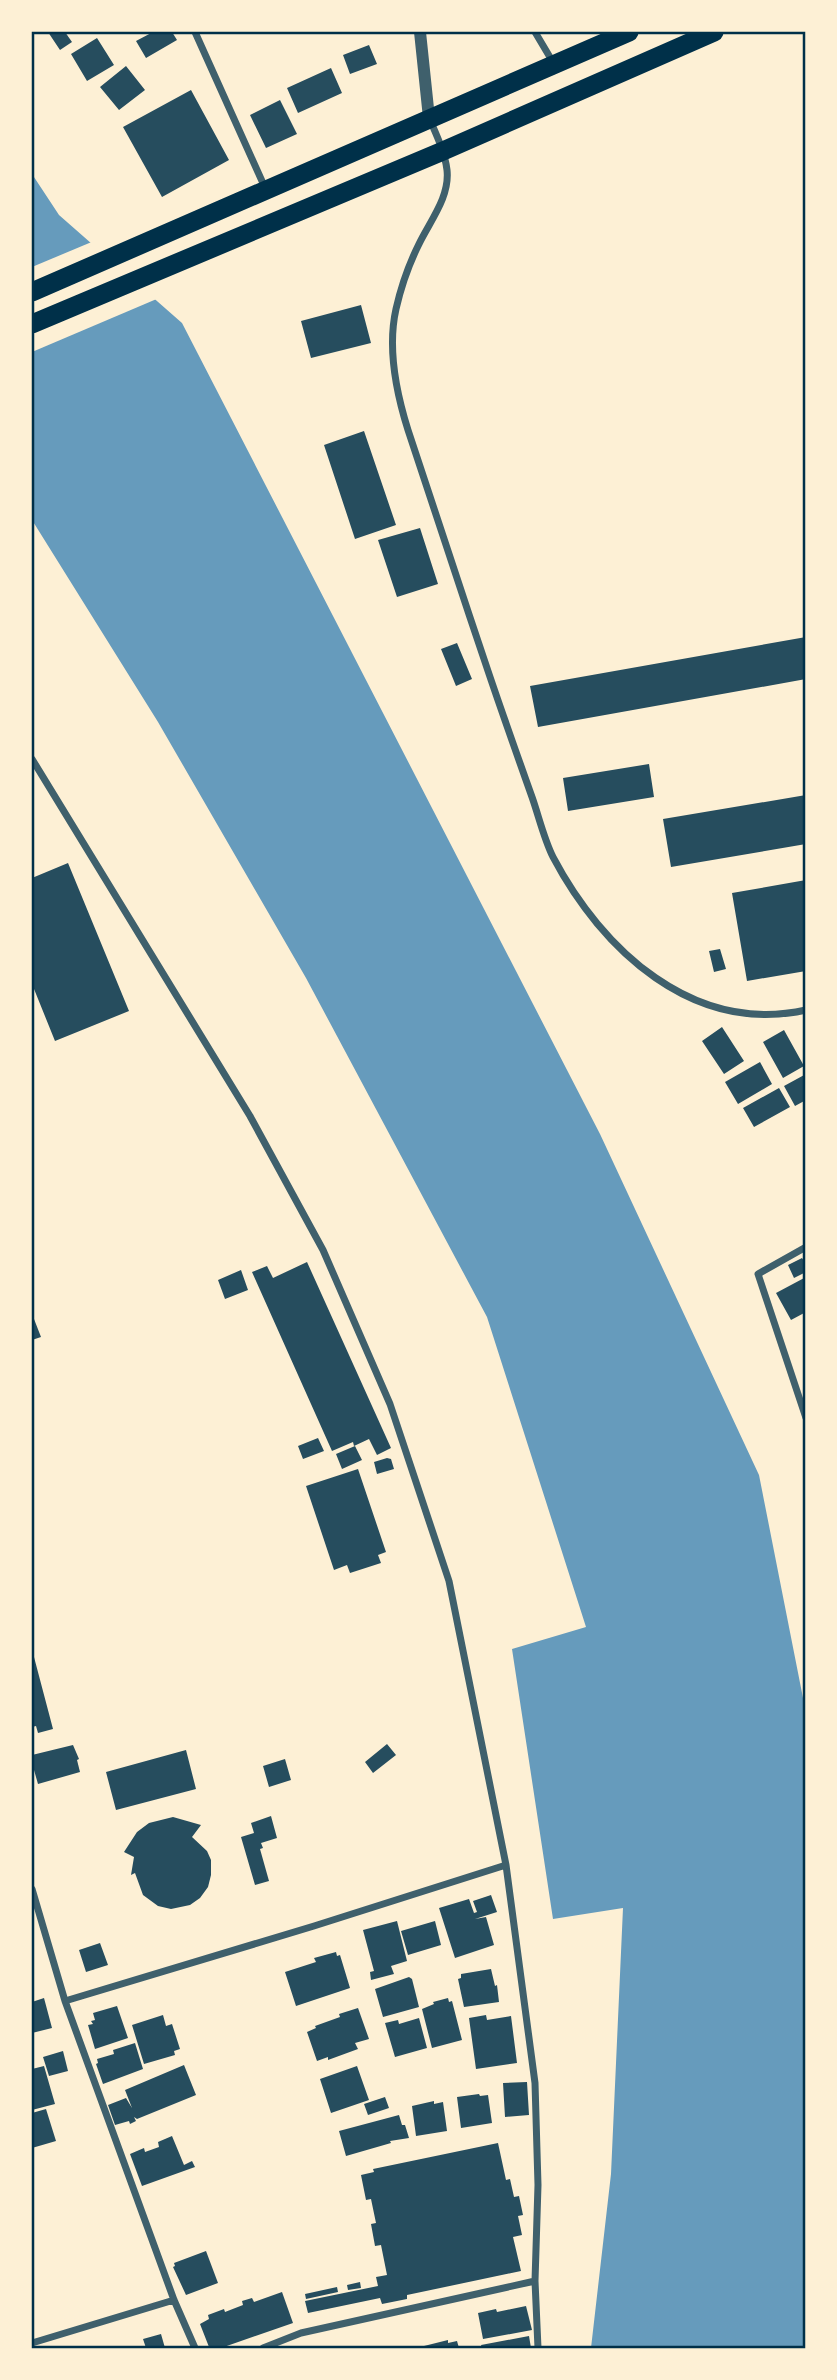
<svg xmlns="http://www.w3.org/2000/svg" width="837" height="2380" font-family="Cabin,sans-serif">
<rect width="100%" height="100%" fill="#fdf0d5"/>
<!-- water -->
<path fill="#669bbc" d="M 32,174 L 59,215 L 182,323 L 600,1134 L 759,1475 L 803,1698 L 805,1726 L 805,2348 L 591,2348 L 611,2174 L 623,1908 L 553,1919 L 512,1649 L 586,1627 L 487,1317 L 306,978 L 158,722 L 32,520 Z"/>
<!-- pier -->
<path fill="#fdf0d5" d="M 94,241 L 159,298 L 32,352 L 32,267 Z"/>
<!-- building -->
<path fill="#264d5e" d="M 48,32 L 65,32 L 72,42 L 60,50 Z
M 153,32 L 172,32 L 177,40 L 146,58 L 136,41 Z
M 97,38 L 114,65 L 87,81 L 71,54 Z
M 369,45 L 377,64 L 350,74 L 343,55 Z
M 126,66 L 145,90 L 119,110 L 100,87 Z
M 331,68 L 342,93 L 298,113 L 287,88 Z
M 191,90 L 229,160 L 162,197 L 123,127 Z
M 280,100 L 297,134 L 266,148 L 250,115 Z
M 361,305 L 371,343 L 311,358 L 301,321 Z
M 364,431 L 396,525 L 355,539 L 324,445 Z
M 420,528 L 438,584 L 397,597 L 378,540 Z
M 806,637 L 806,679 L 538,727 L 530,686 Z
M 457,643 L 472,679 L 456,686 L 441,649 Z
M 649,764 L 654,797 L 568,811 L 563,778 Z
M 806,795 L 806,844 L 671,867 L 663,819 Z
M 68,863 L 129,1011 L 55,1041 L 32,984 L 32,878 Z
M 806,880 L 806,971 L 747,981 L 732,893 Z
M 720,949 L 726,969 L 714,972 L 709,951 Z
M 722,1027 L 744,1061 L 724,1074 L 702,1041 Z
M 784,1030 L 804,1066 L 783,1078 L 763,1042 Z
M 760,1062 L 772,1084 L 738,1104 L 725,1082 Z
M 806,1074 L 806,1100 L 795,1106 L 784,1086 Z
M 779,1088 L 790,1107 L 754,1127 L 743,1108 Z
M 802,1258 L 806,1264 L 806,1272 L 794,1278 L 788,1265 Z
M 307,1262 L 391,1448 L 377,1455 L 369,1439 L 354,1446 L 353,1442 L 332,1451 L 252,1272 L 267,1266 L 273,1278 Z
M 241,1270 L 248,1290 L 225,1299 L 218,1280 Z
M 806,1277 L 806,1312 L 791,1320 L 776,1293 Z
M 34,1319 L 41,1337 L 32,1340 L 32,1320 Z
M 318,1438 L 324,1451 L 303,1459 L 298,1446 Z
M 355,1446 L 362,1460 L 342,1469 L 336,1454 Z
M 387,1458 L 391,1459 L 394,1469 L 377,1474 L 374,1462 Z
M 358,1469 L 386,1552 L 378,1555 L 381,1563 L 350,1573 L 347,1565 L 334,1570 L 306,1486 Z
M 32,1657 L 34,1657 L 53,1729 L 38,1733 L 36,1726 L 32,1727 Z
M 387,1744 L 396,1755 L 373,1773 L 365,1762 Z
M 73,1745 L 79,1759 L 77,1760 L 80,1772 L 38,1784 L 34,1770 L 32,1771 L 32,1755 Z
M 186,1750 L 196,1789 L 116,1810 L 106,1772 Z
M 285,1759 L 291,1780 L 269,1787 L 263,1766 Z
M 271,1816 L 277,1838 L 261,1843 L 263,1848 L 260,1849 L 269,1881 L 255,1885 L 241,1837 L 254,1833 L 251,1823 Z
M 173,1817 L 201,1825 L 192,1837 L 207,1851 L 211,1860 L 211,1875 L 208,1887 L 200,1898 L 190,1905 L 171,1909 L 158,1906 L 143,1895 L 135,1873 L 131,1875 L 134,1857 L 124,1852 L 137,1832 L 149,1823 Z
M 491,1895 L 497,1912 L 475,1919 L 486,1917 L 494,1945 L 455,1958 L 439,1908 L 469,1899 L 474,1913 L 477,1912 L 473,1901 Z
M 397,1921 L 407,1961 L 391,1966 L 394,1974 L 371,1980 L 370,1972 L 374,1971 L 363,1930 Z
M 435,1921 L 441,1945 L 408,1955 L 401,1931 Z
M 100,1943 L 108,1965 L 86,1972 L 79,1950 Z
M 336,1952 L 337,1956 L 340,1955 L 350,1988 L 296,2006 L 285,1972 L 316,1962 L 314,1958 Z
M 491,1969 L 495,1986 L 497,1985 L 499,2002 L 464,2007 L 458,1979 L 461,1978 L 461,1974 Z
M 409,1977 L 412,1979 L 419,2007 L 383,2017 L 375,1989 Z
M 44,1998 L 52,2028 L 32,2033 L 32,2002 Z
M 448,1998 L 449,2002 L 452,2001 L 462,2040 L 432,2048 L 422,2009 L 434,2004 L 433,2002 Z
M 117,2006 L 128,2038 L 95,2049 L 88,2025 L 93,2024 L 91,2021 L 95,2020 L 93,2013 Z
M 358,2008 L 369,2039 L 355,2043 L 358,2049 L 328,2060 L 328,2057 L 317,2061 L 307,2032 L 316,2028 L 315,2026 L 340,2017 L 339,2014 Z
M 163,2015 L 166,2026 L 172,2024 L 180,2049 L 174,2051 L 175,2055 L 144,2064 L 132,2025 Z
M 486,2015 L 487,2020 L 511,2016 L 517,2063 L 476,2069 L 469,2018 Z
M 419,2018 L 427,2048 L 395,2057 L 385,2023 L 398,2020 L 399,2024 Z
M 135,2043 L 143,2069 L 103,2084 L 96,2064 L 98,2063 L 97,2059 L 114,2054 L 113,2050 Z
M 63,2051 L 68,2071 L 49,2076 L 43,2057 Z
M 184,2065 L 196,2095 L 137,2119 L 134,2117 L 136,2121 L 130,2124 L 129,2121 L 115,2125 L 108,2105 L 126,2098 L 132,2108 L 125,2090 Z
M 44,2066 L 55,2104 L 32,2110 L 32,2069 Z
M 357,2066 L 369,2100 L 331,2113 L 320,2079 Z
M 527,2082 L 529,2115 L 505,2117 L 503,2083 Z
M 479,2094 L 480,2096 L 488,2095 L 492,2123 L 461,2128 L 457,2097 Z
M 385,2097 L 389,2108 L 368,2115 L 364,2104 Z
M 434,2101 L 434,2104 L 443,2102 L 447,2131 L 416,2136 L 412,2106 Z
M 46,2109 L 56,2141 L 32,2148 L 32,2113 Z
M 399,2115 L 402,2125 L 405,2125 L 409,2138 L 390,2141 L 391,2143 L 346,2156 L 339,2131 Z
M 172,2136 L 184,2165 L 192,2161 L 195,2167 L 142,2186 L 130,2154 L 144,2148 L 145,2152 L 159,2147 L 158,2142 Z
M 498,2143 L 506,2180 L 510,2179 L 514,2197 L 519,2196 L 523,2215 L 518,2216 L 522,2235 L 513,2237 L 521,2271 L 407,2295 L 407,2299 L 382,2304 L 380,2298 L 308,2313 L 305,2301 L 378,2286 L 376,2277 L 387,2275 L 381,2245 L 375,2246 L 371,2224 L 376,2223 L 371,2199 L 366,2200 L 361,2175 L 374,2172 L 373,2169 Z
M 206,2251 L 218,2283 L 186,2295 L 173,2267 L 175,2266 L 174,2263 Z
M 360,2282 L 361,2288 L 348,2290 L 347,2285 Z
M 337,2287 L 338,2292 L 306,2299 L 305,2294 Z
M 282,2292 L 293,2323 L 221,2348 L 209,2347 L 200,2324 L 209,2319 L 208,2315 L 224,2309 L 225,2312 L 243,2305 L 242,2301 L 252,2298 L 254,2302 Z
M 526,2306 L 532,2330 L 483,2339 L 478,2313 L 496,2309 L 497,2312 Z
M 161,2334 L 165,2348 L 146,2348 L 143,2339 Z
M 529,2336 L 531,2348 L 482,2348 L 481,2345 Z
M 448,2340 L 448,2343 L 457,2341 L 459,2348 L 416,2348 Z"/>
<g fill="none" stroke-linecap="round" stroke-linejoin="round">
<!-- minor -->
<path stroke="#3f606c" stroke-width="7" d="M 195,32 L 266,190
M 535,32 L 554,64
M 430,120 C 437,136 445,153 447,170 C 450,197 430,221 419,244 C 409,264 401,287 396,309 C 387,349 396,392 408,430 C 434,508 459,585 485,662 C 500,707 516,752 532,797 C 539,817 544,839 553,857 C 602,950 693,1035 806,1010
M 32,759 L 250,1116 L 323,1250 L 390,1404 L 449,1581 L 506,1865 L 535,2083 L 538,2185 L 535,2281 L 538,2348
M 806,1247 L 758,1274 L 806,1418
M 32,1889 L 65,2001 L 174,2300 L 195,2348
M 65,2001 L 314,1926 L 506,1865
M 32,2343 L 174,2300
M 263,2348 L 301,2333 L 535,2281"/>
<!-- tertiary -->
<path stroke="#3f606c" stroke-width="12" d="M 420,32 L 429,118"/>
<!-- trunk -->
<path stroke="#003049" stroke-width="19" d="M 32,292 L 629,32
M 32,324 L 443,151 L 714,32"/>
</g>
<!-- border -->
<rect width="837" height="2380" fill="none" stroke="#fdf0d5" stroke-width="66"/>
<rect x="33" y="33" width="771" height="2314" fill="none" stroke="#003049" stroke-width="2.5"/>
</svg>
